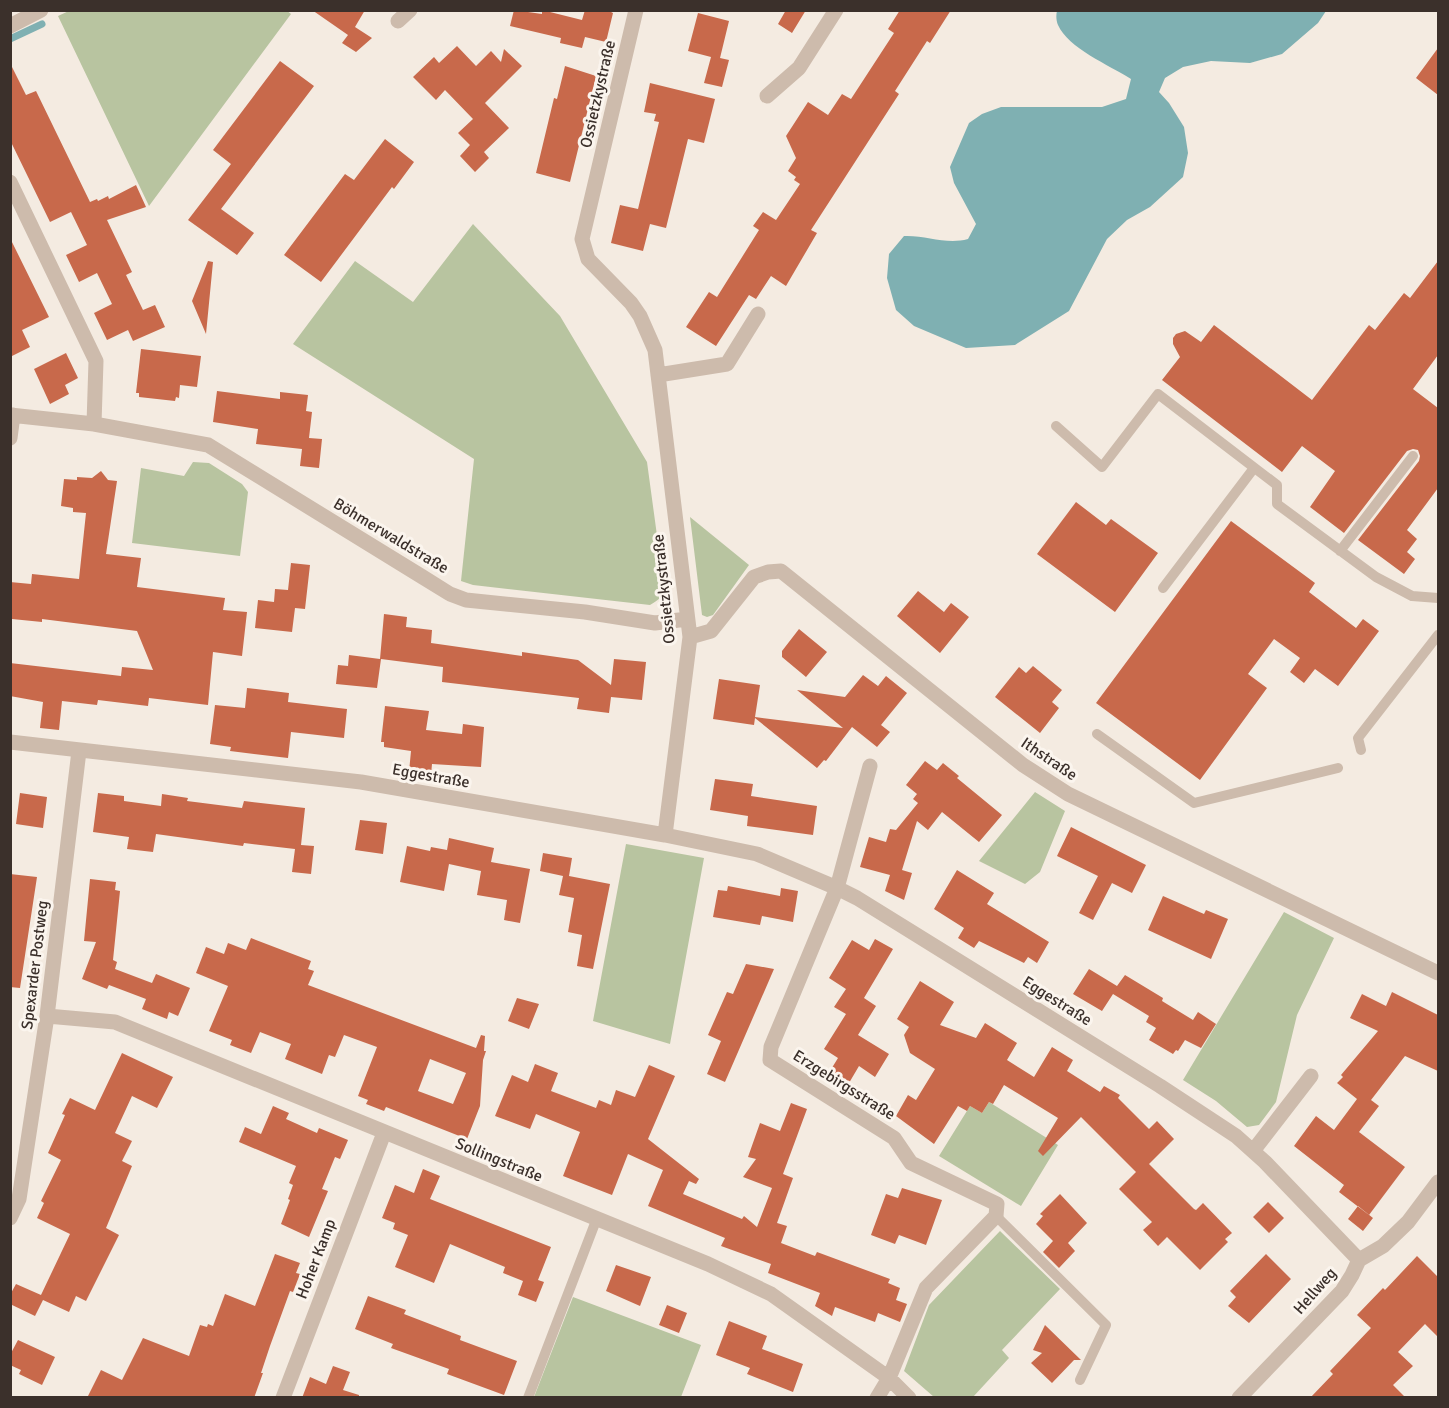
<svg xmlns="http://www.w3.org/2000/svg" width="1449" height="1408" font-family="Signika,sans-serif">
<rect width="100%" height="100%" fill="#f4ebe1"/>
<!-- green -->
<path fill="#b8c4a0" d="M 71,10 L 286,10 L 291,14 L 149,206 L 58,16 Z
M 473,224 L 560,316 L 647,462 L 664,587 C 664,597 658,600 650,605 L 473,585 L 461,581 L 474,459 L 293,344 L 355,261 L 413,302 Z
M 193,462 L 209,463 L 242,484 L 248,492 L 240,556 L 132,543 L 141,468 L 184,476 Z
M 690,517 L 749,565 L 713,615 L 707,617 L 702,615 Z
M 1035,792 L 1065,811 L 1040,872 L 1025,884 L 979,861 Z
M 626,844 L 704,858 L 670,1044 L 593,1021 Z
M 1284,912 L 1334,938 L 1297,1015 L 1276,1102 L 1259,1125 L 1247,1127 L 1216,1101 L 1183,1080 Z
M 989,1102 L 1058,1145 L 1021,1206 L 939,1156 L 970,1106 L 982,1113 Z
M 1000,1231 L 1060,1289 L 1002,1350 L 1009,1358 L 973,1397 L 934,1397 L 904,1371 L 929,1305 Z
M 573,1297 L 701,1345 L 681,1397 L 534,1397 Z"/>
<!-- water -->
<path fill="#7fb0b2" d="M 1057,11 L 1326,11 L 1318,23 L 1282,54 L 1250,63 L 1211,61 L 1183,67 L 1165,78 L 1159,92 L 1169,103 L 1184,127 L 1188,153 L 1183,177 L 1150,207 L 1127,220 L 1107,239 L 1069,311 L 1015,345 L 966,348 L 914,326 L 896,310 L 887,278 L 889,254 L 904,236 C 926,235 946,245 968,239 L 976,224 L 954,183 L 950,167 L 969,123 L 982,114 L 1001,107 L 1102,107 L 1126,99 L 1131,79 C 1109,65 1068,48 1058,25 C 1056,20 1056,15 1057,11 Z"/>
<g fill="none" stroke-linecap="round" stroke-linejoin="round">
<!-- stream -->
<path stroke="#7fb0b2" stroke-width="7" d="M 10,39 L 42,24"/>
</g>
<!-- building -->
<path fill="#c8694b" fill-rule="evenodd" d="M 312,10 L 365,10 L 355,27 L 372,38 L 356,52 L 342,43 L 348,35 Z
M 514,10 L 542,14 L 542,10 L 582,20 L 585,10 L 607,10 L 613,13 L 606,42 L 585,37 L 582,48 L 560,43 L 561,38 L 510,26 Z
M 786,10 L 806,10 L 792,33 L 778,24 Z
M 900,10 L 951,10 L 930,43 L 927,41 L 895,91 L 899,94 L 811,230 L 817,233 L 786,286 L 771,276 L 756,299 L 749,295 L 716,346 L 686,327 L 709,292 L 717,297 L 759,230 L 753,226 L 763,212 L 776,220 L 800,184 L 794,180 L 796,177 L 788,171 L 796,158 L 786,136 L 808,102 L 828,115 L 842,94 L 851,99 L 894,33 L 888,29 Z
M 698,13 L 729,21 L 720,58 L 729,60 L 722,87 L 704,83 L 711,57 L 688,51 Z
M 457,46 L 476,66 L 491,51 L 501,62 L 504,49 L 522,66 L 485,103 L 509,128 L 484,152 L 489,158 L 475,172 L 460,156 L 470,145 L 458,133 L 473,119 L 445,90 L 436,100 L 413,77 L 434,57 L 439,63 Z
M 1438,48 L 1438,95 L 1416,78 Z
M 280,61 L 314,86 L 221,209 L 254,233 L 237,255 L 188,220 L 231,164 L 213,150 Z
M 10,63 L 26,95 L 36,91 L 90,202 L 97,199 L 98,201 L 108,196 L 109,199 L 136,185 L 146,207 L 107,220 L 132,272 L 126,275 L 143,310 L 155,305 L 165,327 L 133,341 L 128,330 L 107,340 L 94,313 L 112,304 L 97,273 L 79,282 L 66,255 L 87,245 L 71,212 L 50,222 L 10,140 Z
M 565,66 L 596,76 L 570,182 L 536,173 L 554,98 L 557,99 Z
M 650,83 L 715,99 L 704,143 L 688,139 L 666,228 L 650,224 L 643,251 L 611,243 L 620,205 L 638,209 L 659,122 L 654,121 L 656,114 L 644,112 Z
M 385,139 L 414,162 L 394,189 L 392,187 L 321,282 L 284,255 L 345,174 L 354,180 Z
M 10,238 L 49,317 L 22,330 L 30,347 L 10,357 Z
M 208,261 L 213,262 L 206,334 L 192,301 Z
M 1438,261 L 1438,355 L 1413,389 L 1438,408 L 1438,488 L 1407,530 L 1417,539 L 1407,552 L 1415,559 L 1404,574 L 1358,540 L 1419,461 L 1420,456 L 1418,450 L 1413,449 L 1407,451 L 1344,533 L 1310,507 L 1335,471 L 1302,446 L 1282,472 L 1162,380 L 1180,357 L 1173,344 L 1173,338 L 1176,334 L 1185,331 L 1201,342 L 1214,325 L 1312,400 L 1369,325 L 1375,330 L 1404,293 L 1410,298 Z
M 141,349 L 201,356 L 197,387 L 180,385 L 179,398 L 176,397 L 175,401 L 139,397 L 139,393 L 136,393 Z
M 66,353 L 78,378 L 65,385 L 69,394 L 50,404 L 34,369 Z
M 217,391 L 280,399 L 280,392 L 308,395 L 306,411 L 312,412 L 309,438 L 322,439 L 319,468 L 300,466 L 302,449 L 256,444 L 258,429 L 213,422 Z
M 101,471 L 108,480 L 117,481 L 106,554 L 141,558 L 137,587 L 225,598 L 223,610 L 247,612 L 242,656 L 213,652 L 208,705 L 149,698 L 148,706 L 98,700 L 97,705 L 62,701 L 59,730 L 40,728 L 43,702 L 10,696 L 10,663 L 121,676 L 122,667 L 153,670 L 137,631 L 42,619 L 42,622 L 12,619 L 10,616 L 10,582 L 31,584 L 32,574 L 79,579 L 86,513 L 73,512 L 73,508 L 61,506 L 64,479 L 77,480 L 77,477 L 92,478 Z
M 1076,502 L 1106,525 L 1111,519 L 1158,553 L 1115,612 L 1037,554 Z
M 1231,521 L 1315,583 L 1309,592 L 1356,628 L 1363,619 L 1379,631 L 1338,686 L 1315,669 L 1304,683 L 1290,672 L 1300,658 L 1274,639 L 1248,674 L 1267,688 L 1200,780 L 1096,703 Z
M 291,563 L 310,565 L 305,609 L 295,608 L 292,632 L 255,628 L 258,600 L 274,602 L 275,589 L 288,590 Z
M 918,591 L 944,612 L 951,603 L 969,617 L 940,653 L 897,616 Z
M 384,614 L 407,617 L 406,627 L 432,630 L 431,643 L 522,656 L 522,652 L 578,660 L 611,685 L 614,659 L 646,662 L 642,700 L 611,697 L 609,713 L 577,709 L 579,698 L 442,682 L 443,667 L 381,659 L 377,688 L 336,684 L 338,665 L 348,666 L 349,655 L 380,659 Z
M 799,629 L 827,652 L 806,677 L 782,657 L 782,651 Z
M 1033,666 L 1062,690 L 1052,702 L 1059,708 L 1040,733 L 995,697 L 1019,667 L 1026,673 Z
M 863,675 L 878,686 L 886,676 L 907,693 L 881,725 L 890,732 L 877,747 L 852,727 L 826,761 L 824,760 L 817,768 L 755,718 L 754,725 L 713,719 L 719,679 L 760,685 L 755,717 L 843,728 L 797,690 L 845,697 Z
M 247,688 L 289,693 L 288,702 L 347,709 L 344,738 L 291,732 L 288,758 L 230,751 L 231,747 L 210,744 L 215,705 L 245,708 Z
M 385,706 L 429,711 L 426,730 L 462,734 L 463,724 L 484,727 L 481,767 L 432,764 L 431,775 L 409,772 L 411,751 L 384,747 L 384,742 L 381,742 Z
M 925,761 L 937,770 L 943,763 L 959,776 L 957,778 L 1002,815 L 979,842 L 942,812 L 928,830 L 917,821 L 902,870 L 912,873 L 904,900 L 885,891 L 890,875 L 860,867 L 869,837 L 886,842 L 890,829 L 896,830 L 918,803 L 913,799 L 917,794 L 906,785 Z
M 715,779 L 753,784 L 751,796 L 817,806 L 813,835 L 747,826 L 748,816 L 710,810 Z
M 20,793 L 47,797 L 43,828 L 16,824 Z
M 98,793 L 124,796 L 124,801 L 161,806 L 162,794 L 188,798 L 187,801 L 242,808 L 244,801 L 305,808 L 301,845 L 314,846 L 311,874 L 292,872 L 295,849 L 244,843 L 243,846 L 156,834 L 153,852 L 127,849 L 129,837 L 93,832 Z
M 360,820 L 387,823 L 383,854 L 355,850 Z
M 1071,827 L 1146,865 L 1132,893 L 1112,883 L 1093,920 L 1079,913 L 1098,876 L 1057,856 Z
M 449,838 L 494,848 L 491,862 L 530,869 L 520,923 L 504,920 L 507,900 L 477,895 L 481,871 L 449,864 L 444,891 L 400,882 L 407,846 L 430,851 L 431,847 L 447,850 Z
M 543,853 L 572,858 L 569,876 L 610,884 L 593,969 L 577,966 L 582,935 L 568,932 L 574,898 L 559,895 L 563,876 L 540,871 Z
M 957,870 L 994,893 L 987,904 L 1049,942 L 1037,963 L 1028,957 L 1024,963 L 979,941 L 974,948 L 958,938 L 964,928 L 934,909 Z
M 10,874 L 37,877 L 20,988 L 10,987 Z
M 90,879 L 116,882 L 115,890 L 120,891 L 113,960 L 117,962 L 115,969 L 152,983 L 156,974 L 190,988 L 178,1016 L 169,1012 L 167,1019 L 142,1009 L 146,999 L 109,985 L 107,989 L 82,979 L 96,942 L 84,941 Z
M 728,886 L 780,896 L 781,888 L 798,891 L 793,922 L 762,916 L 760,925 L 713,917 L 718,890 L 727,891 Z
M 1163,896 L 1204,914 L 1206,910 L 1228,919 L 1211,959 L 1148,930 Z
M 251,938 L 311,961 L 308,969 L 314,971 L 308,985 L 476,1048 L 481,1035 L 485,1036 L 484,1051 L 486,1051 L 483,1060 L 480,1106 L 467,1139 L 386,1107 L 384,1111 L 366,1104 L 368,1100 L 358,1096 L 377,1047 L 344,1035 L 335,1057 L 329,1055 L 322,1074 L 285,1059 L 291,1044 L 260,1032 L 251,1053 L 230,1045 L 232,1040 L 209,1031 L 228,986 L 196,973 L 206,947 L 224,954 L 228,943 L 246,950 ZM 430,1059 L 466,1073 L 453,1104 L 418,1091 Z
M 875,939 L 893,949 L 864,998 L 876,1006 L 858,1035 L 889,1054 L 875,1077 L 859,1066 L 849,1083 L 830,1071 L 838,1058 L 824,1049 L 846,1014 L 834,1007 L 846,989 L 829,978 L 852,940 L 869,950 Z
M 746,964 L 774,969 L 725,1082 L 707,1074 L 721,1041 L 708,1035 L 727,992 L 733,994 Z
M 1089,969 L 1117,986 L 1125,975 L 1163,998 L 1162,1001 L 1193,1020 L 1198,1012 L 1216,1024 L 1201,1048 L 1185,1040 L 1178,1051 L 1176,1050 L 1173,1054 L 1149,1040 L 1156,1028 L 1146,1022 L 1149,1016 L 1113,994 L 1102,1011 L 1073,994 Z
M 920,981 L 954,1002 L 940,1025 L 976,1038 L 985,1023 L 1017,1043 L 1007,1060 L 1034,1077 L 1052,1047 L 1073,1060 L 1067,1071 L 1100,1092 L 1104,1086 L 1120,1095 L 1118,1098 L 1149,1129 L 1157,1121 L 1174,1139 L 1149,1164 L 1194,1209 L 1196,1210 L 1203,1203 L 1232,1233 L 1225,1239 L 1228,1242 L 1200,1270 L 1167,1237 L 1158,1246 L 1143,1230 L 1152,1222 L 1119,1189 L 1136,1172 L 1081,1117 L 1043,1156 L 1038,1151 L 1058,1118 L 1004,1085 L 993,1104 L 989,1102 L 982,1113 L 970,1106 L 967,1111 L 958,1106 L 934,1144 L 896,1116 L 908,1095 L 916,1100 L 935,1069 L 910,1053 L 904,1035 L 909,1027 L 897,1019 Z
M 1392,992 L 1438,1015 L 1438,1071 L 1405,1056 L 1371,1100 L 1379,1106 L 1359,1132 L 1405,1167 L 1369,1215 L 1339,1192 L 1344,1185 L 1294,1146 L 1316,1116 L 1334,1130 L 1357,1099 L 1337,1083 L 1343,1077 L 1341,1075 L 1378,1031 L 1350,1018 L 1362,994 L 1386,1006 Z
M 517,998 L 539,1004 L 529,1029 L 508,1021 Z
M 122,1053 L 173,1077 L 157,1108 L 132,1096 L 115,1133 L 132,1141 L 122,1161 L 132,1166 L 106,1228 L 119,1235 L 86,1301 L 76,1296 L 69,1312 L 43,1300 L 35,1316 L 10,1304 L 10,1295 L 16,1284 L 41,1295 L 70,1234 L 37,1218 L 44,1203 L 41,1201 L 61,1160 L 48,1153 L 65,1115 L 62,1114 L 70,1098 L 95,1110 Z
M 535,1064 L 558,1073 L 551,1091 L 596,1108 L 599,1100 L 611,1105 L 616,1090 L 635,1097 L 649,1065 L 675,1076 L 648,1139 L 699,1179 L 696,1184 L 689,1181 L 683,1194 L 742,1219 L 744,1216 L 757,1227 L 772,1188 L 743,1177 L 756,1159 L 748,1157 L 760,1123 L 780,1131 L 791,1103 L 807,1109 L 783,1174 L 793,1178 L 777,1223 L 787,1226 L 781,1243 L 815,1256 L 817,1252 L 890,1279 L 888,1283 L 900,1288 L 896,1300 L 907,1304 L 900,1322 L 878,1313 L 875,1322 L 835,1307 L 832,1316 L 815,1306 L 820,1293 L 768,1273 L 771,1264 L 721,1246 L 725,1238 L 648,1206 L 663,1170 L 628,1154 L 612,1195 L 563,1176 L 580,1132 L 536,1114 L 530,1129 L 495,1116 L 512,1075 L 528,1082 Z
M 273,1106 L 289,1113 L 286,1119 L 317,1133 L 319,1128 L 348,1140 L 340,1159 L 335,1157 L 322,1189 L 328,1191 L 309,1237 L 281,1224 L 290,1200 L 288,1199 L 293,1185 L 289,1183 L 296,1166 L 239,1142 L 245,1127 L 261,1134 Z
M 423,1169 L 440,1176 L 430,1199 L 551,1247 L 538,1280 L 544,1282 L 536,1302 L 518,1295 L 523,1281 L 503,1273 L 505,1267 L 450,1244 L 434,1283 L 395,1267 L 408,1235 L 393,1229 L 395,1223 L 382,1218 L 395,1185 L 414,1193 Z
M 902,1188 L 942,1200 L 926,1245 L 899,1235 L 895,1244 L 871,1235 L 886,1194 L 898,1198 Z
M 1060,1194 L 1087,1223 L 1068,1243 L 1075,1251 L 1059,1268 L 1043,1252 L 1053,1241 L 1036,1224 L 1043,1216 L 1040,1214 Z
M 1268,1202 L 1284,1218 L 1269,1233 L 1253,1217 Z
M 1358,1206 L 1373,1218 L 1363,1231 L 1348,1219 Z
M 275,1254 L 300,1263 L 296,1273 L 300,1274 L 293,1292 L 290,1291 L 270,1346 L 261,1373 L 263,1373 L 254,1398 L 87,1398 L 101,1370 L 122,1380 L 143,1338 L 189,1356 L 200,1325 L 207,1327 L 208,1324 L 213,1326 L 225,1294 L 255,1306 Z
M 1266,1254 L 1291,1279 L 1249,1323 L 1228,1306 L 1236,1297 L 1230,1291 Z
M 1417,1256 L 1438,1277 L 1438,1337 L 1425,1324 L 1398,1352 L 1413,1366 L 1393,1385 L 1406,1398 L 1310,1398 L 1333,1374 L 1330,1371 L 1371,1328 L 1357,1315 L 1383,1288 L 1385,1290 Z
M 616,1265 L 651,1277 L 640,1306 L 606,1291 Z
M 368,1296 L 406,1310 L 404,1314 L 461,1336 L 460,1340 L 517,1361 L 504,1395 L 447,1374 L 449,1369 L 391,1348 L 393,1344 L 355,1329 Z
M 667,1305 L 687,1313 L 679,1333 L 659,1325 Z
M 729,1321 L 767,1336 L 762,1349 L 803,1364 L 793,1392 L 747,1374 L 750,1368 L 716,1355 Z
M 1045,1325 L 1081,1360 L 1074,1360 L 1052,1383 L 1031,1363 L 1042,1353 L 1033,1350 Z
M 18,1340 L 55,1357 L 42,1385 L 19,1374 L 21,1370 L 10,1365 L 10,1355 Z
M 333,1366 L 350,1372 L 343,1390 L 359,1395 L 359,1398 L 302,1398 L 310,1377 L 326,1384 Z"/>
<g fill="none" stroke-linecap="round" stroke-linejoin="round">
<!-- lane -->
<path stroke="#cdbbac" stroke-width="10" d="M 1056,426 L 1102,467 L 1158,394 L 1277,485 L 1277,504 L 1376,577 L 1412,596 L 1438,598
M 1340,551 L 1413,456
M 1163,588 L 1254,468
M 1097,734 L 1194,803 L 1338,768
M 1361,750 L 1358,738 L 1438,635
M 996,1216 L 1106,1325 L 1080,1380
M 528,1398 L 597,1218"/>
<!-- street -->
<path stroke="#cdbbac" stroke-width="15" d="M 636,10 L 582,239 L 588,259 L 631,303 L 640,316 L 655,350 L 690,637 L 665,835
M 398,21 L 410,10
M 10,26 L 41,10
M 767,96 L 799,68 L 836,10
M 10,182 L 96,361 L 94,424
M 658,375 L 727,364 L 758,314
M 10,415 L 94,424 L 208,445 L 421,576 L 450,594 L 466,600 L 585,612 L 655,623 L 687,619
M 10,438 L 13,415
M 690,637 L 711,631 L 754,577 L 768,572 L 781,571 L 1023,765 L 1068,794 L 1438,973
M 10,742 L 361,782 L 665,835 L 757,854 L 837,888 L 857,898 L 1160,1086 L 1236,1136 L 1265,1162 L 1359,1260
M 870,766 L 837,888 L 771,1047 L 770,1060 L 894,1138 L 911,1163 L 997,1204 L 996,1216 L 926,1288 L 889,1378 L 877,1398
M 47,1016 L 115,1022 L 708,1264 L 771,1294 L 889,1378 L 909,1398
M 1253,1151 L 1311,1076
M 10,1218 L 19,1199 L 47,1016 L 79,751
M 283,1398 L 384,1133
M 1239,1398 L 1342,1291 L 1352,1275 L 1359,1260 L 1383,1246 L 1408,1222 L 1438,1182"/>
</g>
<g text-anchor="middle" dominant-baseline="central" stroke-width="6" stroke-linejoin="round" paint-order="stroke">
<!-- street labels -->
<g font-size="16" fill="#3b302b" stroke="#fbf5ee">
<text transform="translate(598 94) rotate(-77)">Ossietzkystraße</text>
<text transform="translate(391 536) rotate(31)">Böhmerwaldstraße</text>
<text transform="translate(664 589) rotate(-96)">Ossietzkystraße</text>
<text transform="translate(1049 759) rotate(34)">Ithstraße</text>
<text transform="translate(431 776) rotate(10)">Eggestraße</text>
<text transform="translate(35 965) rotate(-83)">Spexarder Postweg</text>
<text transform="translate(1057 1001) rotate(32)">Eggestraße</text>
<text transform="translate(844 1085) rotate(32)">Erzgebirgsstraße</text>
<text transform="translate(499 1160) rotate(22)">Sollingstraße</text>
<text transform="translate(316 1259) rotate(-69)">Hoher Kamp</text>
<text transform="translate(1315 1291) rotate(-49)">Hellweg</text>
</g>
</g>
<!-- border -->
<rect width="1449" height="1408" fill="none" stroke="#3b302b" stroke-width="24"/>
</svg>
